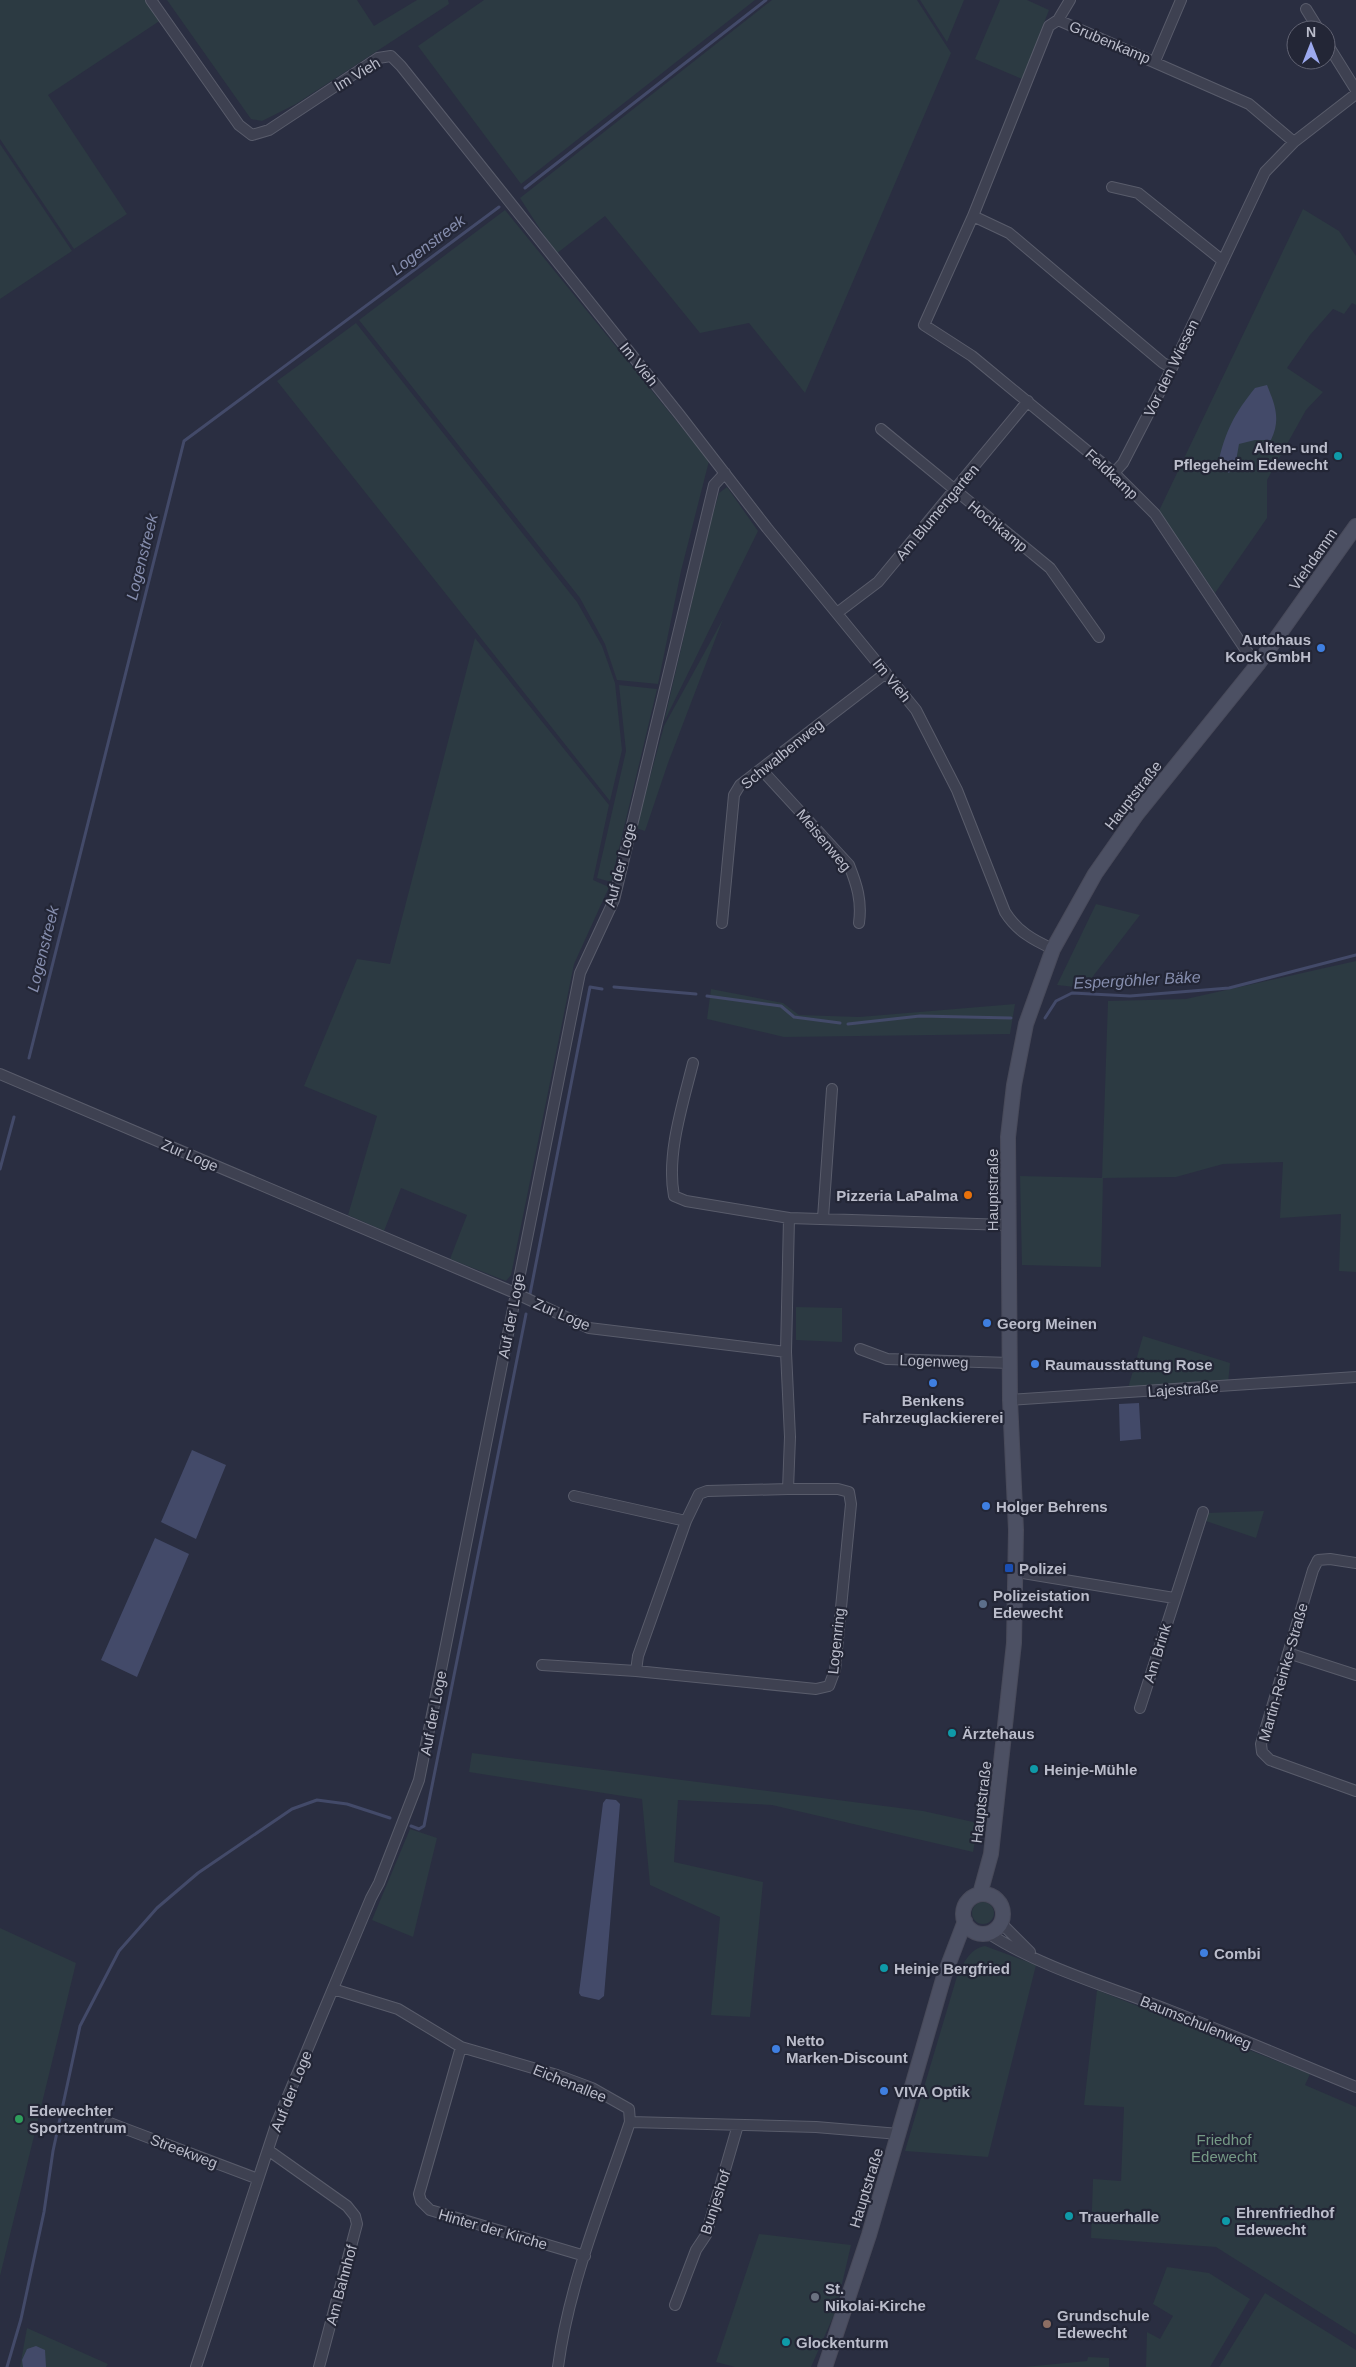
<svg xmlns="http://www.w3.org/2000/svg" width="1356" height="2367" font-family="Helvetica,sans-serif">
<rect width="100%" height="100%" fill="#2a2e41"/>
<!-- green -->
<path fill="#2c3a42" d="M 0,0 L 146,0 L 161,20 L 48,95 L 127,214 L 74,249 L 0,139 Z
M 167,0 L 357,0 L 374,26 L 417,0 L 448,0 L 449,4 L 296,104 L 262,121 L 251,119 Z
M 484,0 L 755,0 L 521,184 L 418,46 Z
M 772,0 L 917,0 L 951,53 L 805,393 L 749,323 L 700,333 L 605,216 L 556,254 L 520,198 Z
M 920,0 L 964,0 L 947,42 Z
M 1000,0 L 1027,0 L 1049,10 L 1022,79 L 975,59 Z
M 0,144 L 72,251 L 0,299 Z
M 1303,209 L 1339,231 L 1356,256 L 1356,305 L 1352,303 L 1344,314 L 1333,309 L 1310,335 L 1287,368 L 1323,392 L 1306,410 L 1267,480 L 1267,518 L 1215,593 L 1183,546 L 1157,515 Z
M 505,210 L 709,461 L 681,571 L 658,684 L 617,680 L 605,644 L 580,598 L 359,320 Z
M 356,323 L 577,602 L 602,646 L 615,683 L 622,750 L 610,801 L 277,381 Z
M 727,487 L 758,531 L 664,722 L 709,528 L 719,493 Z
M 723,619 L 668,763 L 645,831 L 636,828 L 664,726 Z
M 475,638 L 609,805 L 593,880 L 609,887 L 574,964 L 511,1275 L 506,1281 L 450,1259 L 467,1215 L 401,1188 L 384,1231 L 348,1215 L 377,1116 L 304,1086 L 357,959 L 390,964 Z
M 619,685 L 657,689 L 611,882 L 597,878 L 626,751 Z
M 1096,904 L 1140,915 L 1084,988 L 1057,985 Z
M 1356,961 L 1356,1272 L 1339,1271 L 1341,1214 L 1280,1218 L 1283,1162 L 1223,1164 L 1176,1177 L 1103,1178 L 1101,1267 L 1022,1265 L 1020,1176 L 1102,1178 L 1108,1001 L 1186,999 Z
M 711,989 L 783,1003 L 799,1015 L 859,1017 L 1015,1004 L 1010,1034 L 784,1037 L 707,1019 Z
M 796,1307 L 842,1308 L 842,1342 L 796,1340 Z
M 1143,1336 L 1230,1363 L 1228,1383 L 1128,1388 Z
M 1264,1511 L 1256,1538 L 1203,1520 L 1205,1513 Z
M 472,1753 L 923,1811 L 978,1823 L 973,1852 L 772,1805 L 678,1800 L 674,1862 L 763,1882 L 750,2017 L 711,2015 L 720,1917 L 650,1885 L 642,1799 L 469,1772 Z
M 410,1829 L 437,1838 L 413,1937 L 372,1920 Z
M972 1913a11 11 0 1 1 22 0a11 11 0 1 1-22 0Z
M 0,1928 L 76,1963 L 0,2276 Z
M 985,1946 L 1036,1965 L 988,2157 L 905,2151 L 958,1973 C 965,1961 971,1948 985,1946 Z
M 1097,1990 L 1310,2074 L 1305,2085 L 1356,2107 L 1356,2335 L 1216,2247 L 1091,2238 L 1093,2179 L 1121,2181 L 1124,2107 L 1084,2105 Z
M 759,2234 L 851,2245 L 836,2310 L 811,2367 L 735,2367 L 716,2362 Z
M 1167,2267 L 1209,2273 L 1250,2299 L 1210,2367 L 1146,2367 L 1147,2332 L 1160,2339 L 1173,2316 L 1153,2304 Z
M 1265,2293 L 1356,2350 L 1356,2367 L 1219,2367 Z
M 27,2328 L 108,2364 L 106,2367 L 20,2367 Z
M 1088,2357 L 1109,2358 L 1109,2367 L 1024,2367 L 1087,2361 Z"/>
<!-- water -->
<path fill="#434a69" d="M 1267,385 C 1275,405 1281,419 1271,440 L 1255,440 L 1239,444 L 1236,461 L 1229,473 L 1218,464 C 1225,432 1234,414 1255,388 Z
M 1139,1403 L 1141,1439 L 1120,1441 L 1119,1404 Z
M 192,1450 L 226,1465 L 196,1539 L 161,1522 Z
M 155,1538 L 189,1554 L 137,1677 L 101,1660 Z
M 606,1799 L 616,1800 L 620,1804 L 604,1996 L 599,2000 L 581,1996 L 579,1993 L 603,1803 Z
M 36,2346 L 45,2350 L 46,2367 L 23,2367 L 22,2360 L 27,2349 Z"/>
<g fill="none" stroke-linecap="round" stroke-linejoin="round">
<!-- stream -->
<path stroke="#434a69" stroke-width="3" d="M 525,188 L 766,0
M 614,987 L 696,994
M 707,996 L 781,1006 L 794,1017 L 840,1023
M 1045,1018 L 1056,1001 L 1072,993 L 1130,996 L 1229,988 L 1356,955
M 848,1024 L 920,1016 L 1011,1018
M 29,1058 L 184,441 L 499,207
M 0,1169 L 14,1117
M 530,1294 L 590,987 L 602,989
M 411,1826 L 419,1829 L 424,1826 L 526,1314
M 7,2367 L 21,2319 L 44,2212 L 53,2151 L 80,2026 L 119,1951 L 157,1908 L 198,1873 L 292,1809 L 317,1800 L 347,1804 L 390,1818"/>
<!-- street casing -->
<g stroke="#595c6b" stroke-width="12">
<path id="street" d="M 151,0 L 239,125 L 252,135 L 269,130 L 378,58 L 391,56 L 401,66 L 679,414 L 767,528 L 916,710 L 957,790 L 1005,912 C 1017,931 1033,940 1053,949
M 1306,9 L 1319,30
M 1058,20 L 1070,0
M 1326,42 L 1356,90
M 1155,61 L 1181,0
M 1112,187 L 1138,193 L 1223,261
M 973,216 L 1009,233 L 1163,363 L 1172,368
M 881,429 L 1050,568 L 1099,637
M 1114,473 L 1123,463 L 1172,368 L 1265,172 L 1294,142 L 1356,94
M 837,613 L 878,582 L 1028,401
M 1258,664 L 1245,649 L 1155,514 L 1114,473 L 972,356 L 924,325 L 973,216 L 1049,26 L 1058,20 L 1249,104 L 1294,142
M 761,769 L 849,865 C 857,885 862,901 859,923
M 722,923 L 734,795 L 740,785 L 886,673
M 693,1063 C 683,1103 666,1155 674,1196 L 686,1201 L 789,1218
M 0,1074 L 515,1293 L 589,1328 L 786,1352
M 823,1218 L 832,1089
M 860,1349 L 887,1359 L 1010,1363
M 1010,1400 L 1356,1377
M 788,1489 L 838,1489 L 849,1492 L 851,1504 L 835,1670 L 829,1686 L 816,1689 L 636,1671 L 638,1656 L 686,1521 L 699,1494 L 707,1491 Z
M 788,1489 L 790,1437 L 786,1352 L 789,1218 L 1008,1225
M 574,1496 L 686,1521
M 1356,1563 L 1330,1559 L 1318,1560 L 1313,1570 L 1261,1744 L 1262,1752 L 1270,1760 L 1356,1791
M 1016,1572 L 1174,1598
M 1288,1653 L 1356,1675
M 542,1665 L 636,1671
M 1140,1708 L 1203,1512
M 1001,1923 L 1030,1952
M 988,1933 C 1038,1966 1109,1987 1166,2009 C 1230,2034 1293,2061 1356,2087
M 333,1989 L 398,2009 L 461,2047 L 557,2075 L 592,2088 L 629,2109 L 630,2122 L 816,2127 L 899,2134
M 461,2047 L 419,2194 L 421,2201 L 430,2210 L 585,2256
M 110,2123 L 258,2179
M 268,2150 L 347,2206 L 355,2216 L 357,2224 L 319,2367
M 675,2305 L 696,2250 L 706,2235 L 738,2125
M 196,2367 L 277,2122 L 371,1898 L 379,1883 L 419,1780 L 580,973 L 614,900 L 714,485 L 725,473
M 558,2367 C 569,2283 603,2202 630,2122"/>
</g>
<!-- secondary casing -->
<g stroke="#484a5a" stroke-width="16">
<path id="secondary" d="M 980,1894 L 991,1854 L 1014,1643 L 1016,1530 L 1010,1400 L 1008,1137 L 1014,1085 L 1026,1024 L 1053,949 L 1095,874 L 1137,814 L 1258,664 L 1356,526
M963 1914a20 20 0 1 1 40 0a20 20 0 1 1-40 0Z
M 825,2367 L 869,2235 L 944,1976 L 965,1921"/>
</g>
<!-- street -->
<use href="#street" stroke="#3e4151" stroke-width="10"/>
<!-- secondary -->
<use href="#secondary" stroke="#4c5063" stroke-width="14"/>
</g>
<!-- markers -->
<g fill="#0f9aa8" stroke="#232636" stroke-width="2">
<circle cx="1338" cy="456" r="5"/>
<circle cx="952" cy="1733" r="5"/>
<circle cx="1034" cy="1769" r="5"/>
<circle cx="884" cy="1968" r="5"/>
<circle cx="1069" cy="2216" r="5"/>
<circle cx="1226" cy="2221" r="5"/>
<circle cx="786" cy="2342" r="5"/>
</g>
<g fill="#3f7fe0" stroke="#232636" stroke-width="2">
<circle cx="1321" cy="648" r="5"/>
<circle cx="987" cy="1323" r="5"/>
<circle cx="1035" cy="1364" r="5"/>
<circle cx="933" cy="1383" r="5"/>
<circle cx="986" cy="1506" r="5"/>
<circle cx="1204" cy="1953" r="5"/>
<circle cx="776" cy="2049" r="5"/>
<circle cx="884" cy="2091" r="5"/>
</g>
<circle fill="#e8710a" stroke="#232636" stroke-width="2" cx="968" cy="1195" r="5"/>
<rect fill="#1a4fb4" stroke="#232636" stroke-width="2" x="1004" y="1563" width="10" height="10" rx="2.5"/>
<circle fill="#5c6f8a" stroke="#232636" stroke-width="2" cx="983" cy="1604" r="5"/>
<circle fill="#2e9e5b" stroke="#232636" stroke-width="2" cx="19" cy="2119" r="5"/>
<circle fill="#6b7280" stroke="#232636" stroke-width="2" cx="815" cy="2297" r="5"/>
<circle fill="#8d6e63" stroke="#232636" stroke-width="2" cx="1047" cy="2324" r="5"/>
<g text-anchor="middle" dominant-baseline="central" stroke-width="4.5" stroke-linejoin="round" paint-order="stroke">
<!-- street labels -->
<g font-size="15" fill="#bbbdcb" stroke="#232636">
<text transform="translate(1110 42) rotate(23)">Grubenkamp</text>
<text transform="translate(357 74) rotate(-31)">Im Vieh</text>
<text transform="translate(639 364) rotate(51)">Im Vieh</text>
<text transform="translate(1171 368) rotate(-64)">Vor den Wiesen</text>
<text transform="translate(1112 474) rotate(43)">Feldkamp</text>
<text transform="translate(937 512) rotate(-50)">Am Blumengarten</text>
<text transform="translate(998 526) rotate(39)">Hochkamp</text>
<text transform="translate(1313 559) rotate(-55)">Viehdamm</text>
<text transform="translate(892 680) rotate(51)">Im Vieh</text>
<text transform="translate(782 754) rotate(-39)">Schwalbenweg</text>
<text transform="translate(1133 795) rotate(-52)">Hauptstraße</text>
<text transform="translate(824 840) rotate(50)">Meisenweg</text>
<text transform="translate(620 865) rotate(-75)">Auf der Loge</text>
<text transform="translate(190 1155) rotate(23)">Zur Loge</text>
<text transform="translate(992 1190) rotate(-90)">Hauptstraße</text>
<text transform="translate(562 1314) rotate(23)">Zur Loge</text>
<text transform="translate(511 1316) rotate(-79)">Auf der Loge</text>
<text transform="translate(934 1361) rotate(2)">Logenweg</text>
<text transform="translate(1183 1389) rotate(-4)">Lajestraße</text>
<text transform="translate(836 1641) rotate(-84)">Logenring</text>
<text transform="translate(1157 1653) rotate(-73)">Am Brink</text>
<text transform="translate(1283 1672) rotate(-74)">Martin-Reinke-Straße</text>
<text transform="translate(433 1713) rotate(-79)">Auf der Loge</text>
<text transform="translate(981 1802) rotate(-83)">Hauptstraße</text>
<text transform="translate(1196 2022) rotate(22)">Baumschulenweg</text>
<text transform="translate(570 2083) rotate(22)">Eichenallee</text>
<text transform="translate(291 2091) rotate(-68)">Auf der Loge</text>
<text transform="translate(184 2151) rotate(21)">Streekweg</text>
<text transform="translate(866 2188) rotate(-73)">Hauptstraße</text>
<text transform="translate(715 2202) rotate(-72)">Bunjeshof</text>
<text transform="translate(493 2229) rotate(16)">Hinter der Kirche</text>
<text transform="translate(341 2285) rotate(-75)">Am Bahnhof</text>
</g>
<!-- poi labels -->
<g font-size="15" font-weight="bold" fill="#bbbdcb" stroke="#232636" text-anchor="start">
<text x="1328" y="447" text-anchor="end">Alten- und<tspan x="1328" dy="17">Pflegeheim Edewecht</tspan></text>
<text x="1311" y="639" text-anchor="end">Autohaus<tspan x="1311" dy="17">Kock GmbH</tspan></text>
<text x="958" y="1195" text-anchor="end">Pizzeria LaPalma</text>
<text x="997" y="1323">Georg Meinen</text>
<text x="1045" y="1364">Raumausstattung Rose</text>
<text x="933" y="1400" text-anchor="middle">Benkens<tspan x="933" dy="17">Fahrzeuglackiererei</tspan></text>
<text x="996" y="1506">Holger Behrens</text>
<text x="1019" y="1568">Polizei</text>
<text x="993" y="1595">Polizeistation<tspan x="993" dy="17">Edewecht</tspan></text>
<text x="962" y="1733">Ärztehaus</text>
<text x="1044" y="1769">Heinje-Mühle</text>
<text x="1214" y="1953">Combi</text>
<text x="894" y="1968">Heinje Bergfried</text>
<text x="786" y="2040">Netto<tspan x="786" dy="17">Marken-Discount</tspan></text>
<text x="894" y="2091">VIVA Optik</text>
<text x="29" y="2110">Edewechter<tspan x="29" dy="17">Sportzentrum</tspan></text>
<text x="1236" y="2212">Ehrenfriedhof<tspan x="1236" dy="17">Edewecht</tspan></text>
<text x="1079" y="2216">Trauerhalle</text>
<text x="825" y="2288">St.<tspan x="825" dy="17">Nikolai-Kirche</tspan></text>
<text x="1057" y="2315">Grundschule<tspan x="1057" dy="17">Edewecht</tspan></text>
<text x="796" y="2342">Glockenturm</text>
</g>
<!-- park labels -->
<g font-size="15" fill="#759985" stroke="#232636">
<text x="1224" y="2139">Friedhof<tspan x="1224" dy="17">Edewecht</tspan></text>
</g>
<!-- water labels -->
<g font-size="16" font-style="italic" fill="#868eae" stroke="#232636">
<text transform="translate(428 245) rotate(-37)">Logenstreek</text>
<text transform="translate(142 557) rotate(-76)">Logenstreek</text>
<text transform="translate(43 949) rotate(-76)">Logenstreek</text>
<text transform="translate(1137 980) rotate(-3)">Espergöhler Bäke</text>
</g>
</g>
<!-- north arrow -->
<g transform="translate(1311 45)"><circle r="24" fill="#232636" stroke="#606272"/>
<path d="M0-4L9 19L0 12L-9 19Z" fill="#9ca9ee"/>
<text y="-8" font-size="14" font-weight="bold" text-anchor="middle" fill="#bbbdcb">N</text>
</g>
</svg>
